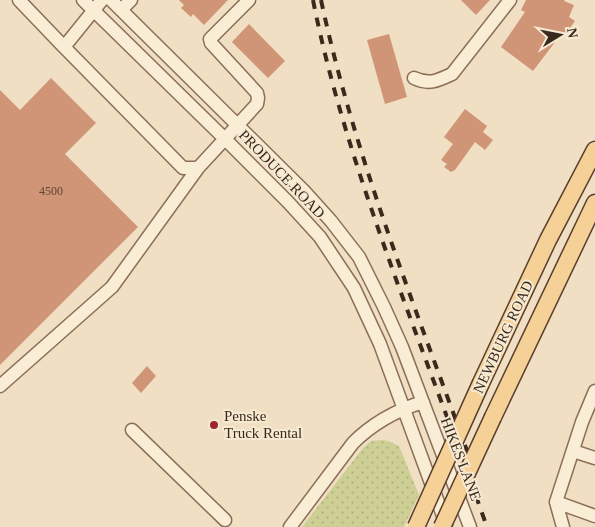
<svg xmlns="http://www.w3.org/2000/svg" width="595" height="527" font-family="'Times New Roman',serif">
<defs>
<pattern id="grass-dots" width="8" height="8" patternUnits="userSpaceOnUse" patternTransform="scale(1.25)"><rect width="8" height="8" fill="#cdcf95"/><path d="M2 2h.1M6 6h.1" fill="none" stroke="#b1b280" stroke-width="1.8" stroke-linecap="round"/></pattern>
</defs>
<rect width="100%" height="100%" fill="#f0dfc2"/>
<!-- grass -->
<path fill="url(#grass-dots)" d="M 382,440 L 388,441 L 399,446 L 419,495 L 404,527 L 302,527 L 363,448 L 371,441 Z"/>
<!-- building -->
<path fill="#d09576" d="M 179,0 L 228,0 L 204,25 L 193,14 L 191,17 L 181,8 L 184,5 Z
M 461,0 L 490,0 L 476,15 Z
M 526,0 L 565,0 L 564,1 L 574,5 L 569,17 L 575,21 L 565,35 L 562,33 L 533,71 L 501,47 L 525,12 L 521,10 Z
M 249,24 L 285,61 L 268,78 L 232,42 Z
M 389,34 L 407,97 L 385,104 L 367,40 Z
M 51,78 L 96,123 L 65,154 L 138,227 L 0,365 L 0,90 L 20,110 Z
M 465,109 L 487,126 L 483,132 L 493,140 L 485,150 L 475,142 L 455,170 L 451,172 L 444,167 L 447,164 L 441,160 L 453,144 L 444,137 Z
M 147,366 L 156,376 L 141,393 L 132,383 Z"/>
<g fill="none" stroke-linecap="round" stroke-linejoin="round">
<!-- minor casing -->
<g stroke="#8b6f58" stroke-width="15">
<path id="minor" d="M 19,0 L 64,47 L 102,0
M 83,0 L 224,138 L 288,202 L 320,237 L 354,288 L 380,344 L 446,524
M 111,0 L 304,191 L 331,221 L 359,257 L 384,307 L 402,347 L 470,527
M 121,10 L 131,0
M 64,47 L 183,168 L 198,168 L 257,104 L 258,98 L 257,93 L 211,43 L 210,39 L 249,0
M 414,78 C 429,85 437,81 452,74 L 510,0
M 0,386 L 112,287 L 198,168
M 595,391 L 582,422 L 556,502 L 595,516
M 132,430 L 225,520
M 573,451 L 595,458
M 556,502 L 563,527
M 290,527 L 353,443 C 372,424 397,410 423,402"/>
</g>
<!-- major casing -->
<g stroke="#593e2d" stroke-width="19">
<path id="major" d="M 481,383 L 548,240 L 595,150
M 493,417 L 595,203"/>
</g>
<!-- minor -->
<use href="#minor" stroke="#faedd6" stroke-width="12"/>
<!-- major -->
<use href="#major" stroke="#f5d198" stroke-width="16"/>
<!-- rail -->
<path stroke="#3a291d" stroke-width="4" stroke-dasharray="9 9" stroke-linecap="butt" d="M 313,0 C 332,96 364,190 397,282 C 427,364 458,445 487,527
M 321,0 C 356,163 419,316 475,473"/>
<!-- major-bridge casing -->
<g stroke="#593e2d" stroke-width="19" stroke-linecap="butt">
<path id="major-bridge" d="M 416,527 L 481,383
M 442,527 L 493,417"/>
</g>
<!-- major-bridge -->
<use href="#major-bridge" stroke="#f5d198" stroke-width="16"/>
</g>
<!-- markers -->
<circle fill="#9d252f" stroke="#f7ead2" stroke-width="2" cx="214" cy="425" r="5"/>
<g text-anchor="middle" dominant-baseline="central" stroke-width="4" stroke-linejoin="round" paint-order="stroke">
<!-- number labels -->
<g font-size="12" fill="#604433">
<text x="51" y="191">4500</text>
</g>
<!-- street labels -->
<g font-size="15" fill="#3a291d" stroke="#f7ead2">
<text transform="translate(282 174) rotate(46)">PRODUCE ROAD</text>
<text transform="translate(503 337) rotate(-65)">NEWBURG ROAD</text>
<text transform="translate(461 459) rotate(69)">HIKES LANE</text>
</g>
<!-- poi labels -->
<g font-size="15" fill="#3a291d" stroke="#f7ead2" text-anchor="start">
<text x="224" y="416">Penske<tspan x="224" dy="17">Truck Rental</tspan></text>
</g>
</g>
<!-- north arrow -->
<g transform="translate(560 35) rotate(80)" stroke="#f7ead2" stroke-width="4" paint-order="stroke">
<path d="M0-4L9 19L0 12L-9 19Z" fill="#3a291d"/>
<text y="-8" font-size="14" font-weight="bold" text-anchor="middle" fill="#3a291d">N</text>
</g>
</svg>
